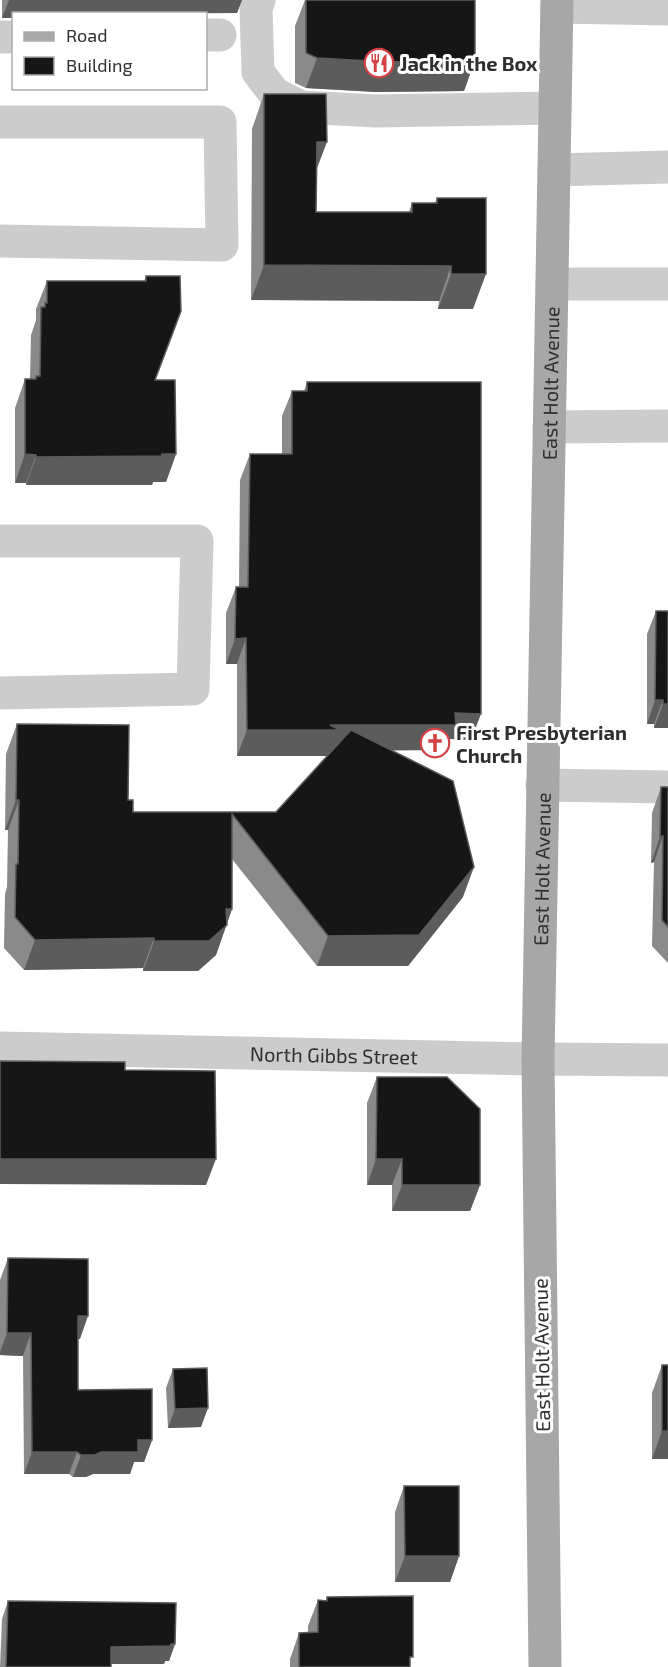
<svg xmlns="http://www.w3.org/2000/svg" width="668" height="1667" font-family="'Exo 2',sans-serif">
<rect width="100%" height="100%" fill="#fff"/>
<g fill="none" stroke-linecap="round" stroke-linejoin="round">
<!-- minor -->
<g stroke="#ccc" stroke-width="33">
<path d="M 259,0 L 256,9 L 258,72 L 275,94 L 301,107 L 376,111 L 555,108"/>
<path d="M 557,7 L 668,9"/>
<path d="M 206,35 L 220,35"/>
<path d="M 0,37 L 14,37"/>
<path d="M 0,122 L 220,122 L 222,245 L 0,241"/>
<path d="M 554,170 L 668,167"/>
<path d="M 552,284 L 668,284"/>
<path d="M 549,427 L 668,426"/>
<path d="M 0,541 L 197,541 L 193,689 L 0,693"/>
<path d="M 542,785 L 668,787"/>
<path id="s1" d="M 0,1048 L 538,1059 L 668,1060"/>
</g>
<!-- major -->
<path stroke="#a7a7a7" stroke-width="33" id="s2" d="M 545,1667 L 538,1059 L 557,0"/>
</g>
<!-- wall -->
<path fill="#8a8a8a" d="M 2,0 L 242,0 L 237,13 L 14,14 L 14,18 L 2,18 Z
M 305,0 L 475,0 L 475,60 L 464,91 L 376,92 L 306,88 L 295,83 L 295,26 Z
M 264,94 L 317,170 L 316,212 L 409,212 L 412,203 L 435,203 L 437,198 L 473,309 L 438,309 L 439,301 L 251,300 L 252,129 Z
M 146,276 L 156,380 L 176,454 L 166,482 L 153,482 L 152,485 L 26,485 L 26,483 L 15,483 L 15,408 L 25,379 L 30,379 L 31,335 L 36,320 L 36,309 L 47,281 L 144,281 Z
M 307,382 L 471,740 L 450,739 L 446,750 L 392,750 L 463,897 L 408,966 L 317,966 L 232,859 L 232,909 L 216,955 L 198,971 L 143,971 L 143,968 L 24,970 L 4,948 L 5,894 L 7,887 L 8,830 L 5,830 L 6,754 L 17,724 L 128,800 L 133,812 L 276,812 L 327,756 L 237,756 L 237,664 L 226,664 L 226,613 L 236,587 L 239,587 L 240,480 L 250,454 L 282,454 L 282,416 L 292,391 L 304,391 Z
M 656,611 L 668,728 L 654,728 L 654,724 L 647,724 L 647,634 Z
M 661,787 L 668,787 L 668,963 L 652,946 L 654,862 L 651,863 L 652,813 Z
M 377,1077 L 480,1185 L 470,1211 L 392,1211 L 392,1185 L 367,1185 L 367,1103 Z
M 8,1258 L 80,1339 L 78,1339 L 78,1390 L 152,1440 L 144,1462 L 134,1462 L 130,1474 L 93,1474 L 86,1477 L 73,1477 L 69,1474 L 24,1474 L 23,1356 L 0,1355 L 0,1280 Z
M 662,1365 L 668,1459 L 652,1459 L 652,1393 Z
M 173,1369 L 201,1427 L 168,1428 L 166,1388 Z
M 404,1486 L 459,1556 L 450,1582 L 395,1582 L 395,1512 Z
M 327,1597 L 410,1666 L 410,1667 L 290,1667 L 290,1659 L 299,1633 L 308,1633 L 308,1626 L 318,1600 L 326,1600 Z
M 8,1601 L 175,1644 L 169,1661 L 165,1661 L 164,1664 L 111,1664 L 111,1667 L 0,1667 L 2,1619 Z"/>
<!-- shaded-wall -->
<path fill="#5c5c5c" d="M 9,0 L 242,0 L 237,13 L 14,14 L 14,18 L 2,18 Z
M 317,58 L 475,60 L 464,91 L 376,92 L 306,88 Z
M 317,142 L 327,142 L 314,176 Z
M 264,265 L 451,266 L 439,301 L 251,300 Z
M 451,274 L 486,274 L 473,309 L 438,309 Z
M 25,454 L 36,455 L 26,483 L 15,483 Z
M 176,454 L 166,482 L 153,482 L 152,485 L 26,485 L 36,457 Z
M 246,638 L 237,664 L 226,664 L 235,639 Z
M 655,700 L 663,700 L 654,724 L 647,724 Z
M 663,704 L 668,704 L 668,728 L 654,728 Z
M 455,713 L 481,714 L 471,740 L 450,739 L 446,750 L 333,751 L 331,756 L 237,756 L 247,730 L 330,725 Z
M 16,800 L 19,800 L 8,830 L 5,830 Z
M 663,836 L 654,862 L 651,863 L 660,837 Z
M 474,867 L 463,897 L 408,966 L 317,966 L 328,936 Z
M 226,909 L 232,909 L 216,955 L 198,971 L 143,971 L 154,941 Z
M 154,938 L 143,968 L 24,970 L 35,940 Z
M 0,1159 L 216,1159 L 206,1185 L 0,1184 Z
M 376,1159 L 402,1159 L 392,1185 L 367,1185 Z
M 402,1185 L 480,1185 L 470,1211 L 392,1211 Z
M 78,1316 L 88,1316 L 80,1339 L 70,1338 Z
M 7,1333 L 31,1333 L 23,1356 L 0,1355 L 0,1352 Z
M 208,1408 L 201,1427 L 168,1428 L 175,1409 Z
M 662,1431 L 668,1431 L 668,1459 L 652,1459 Z
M 138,1440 L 152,1440 L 144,1462 L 134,1462 L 130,1474 L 93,1474 L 86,1477 L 73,1477 L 81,1455 L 101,1452 Z
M 32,1452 L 77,1452 L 69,1474 L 24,1474 Z
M 405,1556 L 459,1556 L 450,1582 L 395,1582 Z
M 171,1644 L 175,1644 L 169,1661 L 165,1661 L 164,1664 L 105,1664 L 111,1647 Z"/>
<!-- building -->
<path fill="#161616" stroke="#5c5c5c" stroke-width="1.5" d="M 306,0 L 475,0 L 475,60 L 387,62 L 317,58 L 306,53 Z
M 264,94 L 326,94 L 327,142 L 317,142 L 316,212 L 412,212 L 412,203 L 437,203 L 437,198 L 486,198 L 486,274 L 451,274 L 451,266 L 264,265 Z
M 146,276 L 180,276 L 181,311 L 155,380 L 175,380 L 176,454 L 162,454 L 162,456 L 36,457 L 36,455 L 25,454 L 25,379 L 36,379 L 36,376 L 40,376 L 41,307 L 45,307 L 45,303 L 47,303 L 47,281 L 146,281 Z
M 307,382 L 481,382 L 481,714 L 455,713 L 456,725 L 330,725 L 340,730 L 247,730 L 246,638 L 235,639 L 236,587 L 248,587 L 250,454 L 292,454 L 292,391 L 307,391 Z
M 656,611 L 668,611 L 668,704 L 663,704 L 663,700 L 655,700 Z
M 17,724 L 129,725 L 128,800 L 133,800 L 133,812 L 276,812 L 351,730 L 453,781 L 474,867 L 419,935 L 328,936 L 232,814 L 232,909 L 226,909 L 227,925 L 209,941 L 154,941 L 154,938 L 35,940 L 15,917 L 16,864 L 18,864 L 19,800 L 16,800 Z
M 661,787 L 668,787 L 668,927 L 662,920 L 663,836 L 660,837 Z
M 0,1061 L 125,1062 L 125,1070 L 215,1071 L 216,1159 L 0,1159 Z
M 377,1077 L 447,1077 L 480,1109 L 480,1185 L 402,1185 L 402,1159 L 376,1159 Z
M 8,1258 L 88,1259 L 88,1316 L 78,1316 L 78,1390 L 152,1389 L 152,1440 L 138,1440 L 138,1452 L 101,1452 L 95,1455 L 81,1455 L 77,1452 L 32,1452 L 31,1333 L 7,1333 Z
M 662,1365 L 668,1365 L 668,1431 L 662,1431 Z
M 207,1368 L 208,1408 L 175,1409 L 173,1369 Z
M 404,1486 L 459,1486 L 459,1556 L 405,1556 Z
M 413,1596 L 413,1657 L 410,1657 L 410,1667 L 299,1667 L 299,1633 L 318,1632 L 318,1600 L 327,1601 L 327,1597 Z
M 8,1601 L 176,1603 L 175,1644 L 171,1644 L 170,1646 L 111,1647 L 111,1667 L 6,1667 Z"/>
<!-- icons -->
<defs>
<g id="restaurant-ring" transform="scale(1.5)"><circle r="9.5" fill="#fff" stroke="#d44244" stroke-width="1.5"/><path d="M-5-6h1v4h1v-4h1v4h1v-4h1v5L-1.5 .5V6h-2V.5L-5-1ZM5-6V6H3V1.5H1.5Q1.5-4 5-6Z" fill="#d44244"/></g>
<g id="church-ring" transform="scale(1.5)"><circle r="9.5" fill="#fff" stroke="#d44244" stroke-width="1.5"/><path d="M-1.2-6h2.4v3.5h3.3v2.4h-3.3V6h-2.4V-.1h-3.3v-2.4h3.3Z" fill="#d44244"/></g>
</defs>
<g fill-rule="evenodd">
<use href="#restaurant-ring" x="379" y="63"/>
<use href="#church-ring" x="435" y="743"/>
</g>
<g text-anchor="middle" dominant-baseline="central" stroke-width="6" stroke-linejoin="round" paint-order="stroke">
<!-- poi labels -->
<g font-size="20" font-weight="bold" fill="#2f2f2f" stroke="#fff" text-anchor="start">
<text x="400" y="63">Jack in the Box</text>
<text x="456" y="732">First Presbyterian<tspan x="456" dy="23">Church</tspan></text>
</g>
<!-- street labels -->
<g font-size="20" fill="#2f2f2f" stroke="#fff">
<text stroke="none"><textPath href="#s2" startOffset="1284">East Holt Avenue</textPath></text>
<text stroke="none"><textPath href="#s2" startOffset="798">East Holt Avenue</textPath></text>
<text stroke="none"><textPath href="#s1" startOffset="334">North Gibbs Street</textPath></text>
<text transform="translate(541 1355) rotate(-91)">East Holt Avenue</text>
</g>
</g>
<!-- legend -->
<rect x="12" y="12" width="195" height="78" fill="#ffffff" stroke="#acacac" stroke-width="1.5"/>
<rect x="24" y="32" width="30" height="9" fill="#a7a7a7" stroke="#acacac" stroke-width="1.5"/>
<text x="66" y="42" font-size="18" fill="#2f2f2f">Road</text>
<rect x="24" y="57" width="30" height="18" fill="#161616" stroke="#acacac" stroke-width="1.5"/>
<text x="66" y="72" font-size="18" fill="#2f2f2f">Building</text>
</svg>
